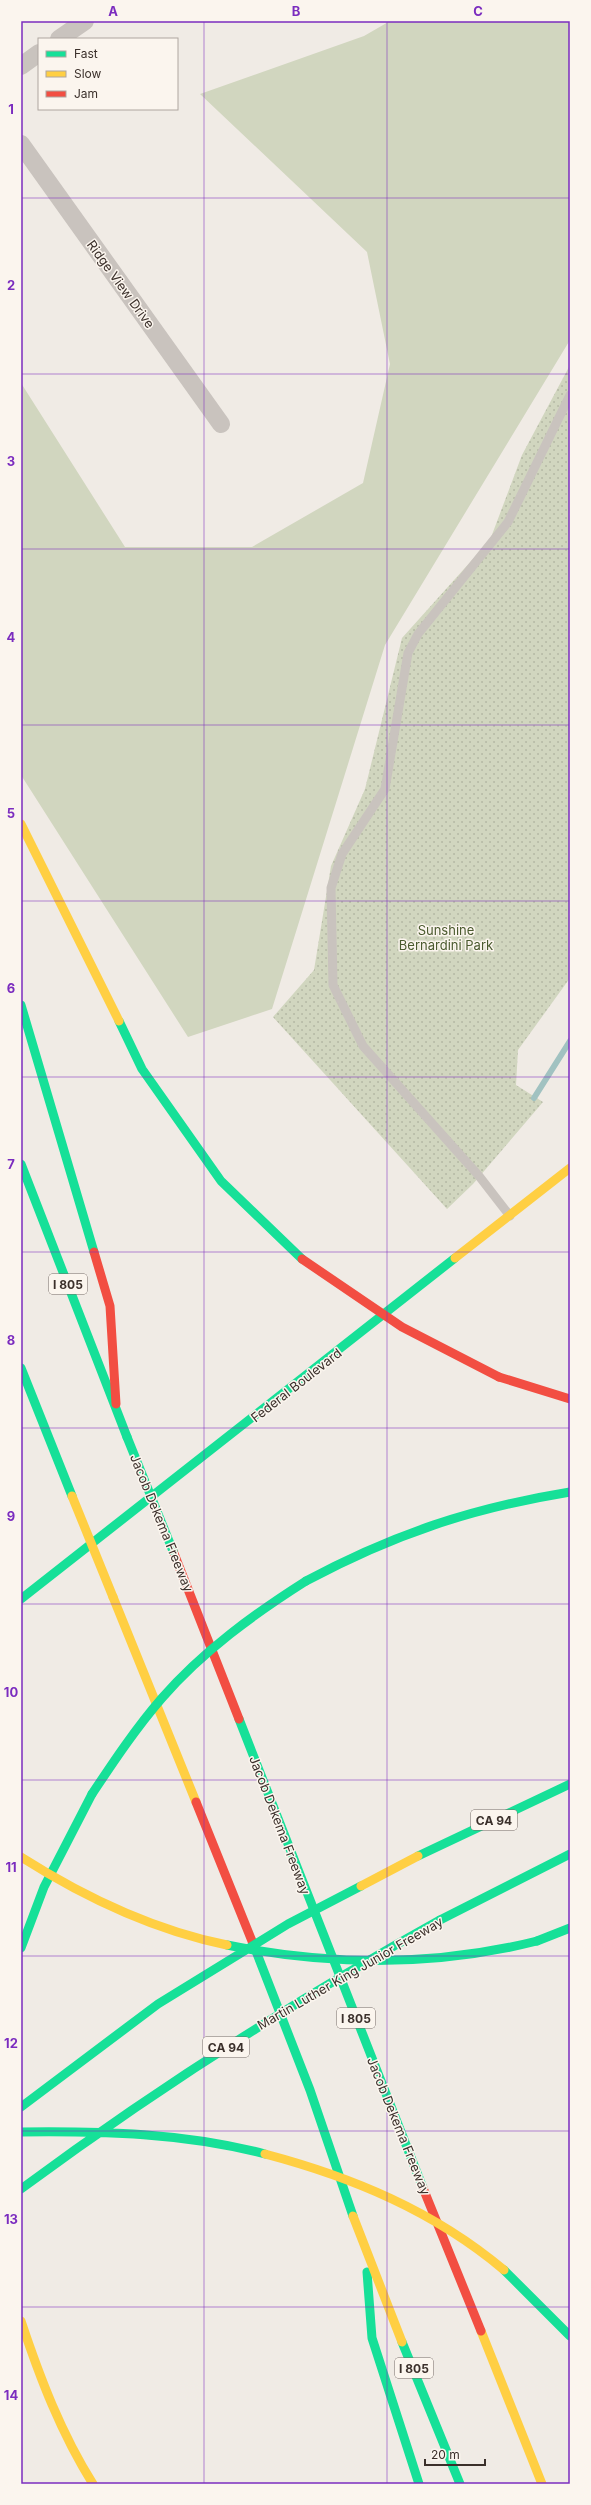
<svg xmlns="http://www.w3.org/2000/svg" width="591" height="2505" font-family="Inter,sans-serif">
<defs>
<pattern id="park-dots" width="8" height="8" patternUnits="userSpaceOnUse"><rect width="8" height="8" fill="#d1d6bf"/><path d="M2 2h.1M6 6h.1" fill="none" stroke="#b4b8a4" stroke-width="1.8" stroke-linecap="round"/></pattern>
</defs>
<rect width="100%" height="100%" fill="#f0ebe5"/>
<!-- grass -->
<path fill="#d1d6bf" d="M 390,21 L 570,21 L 570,340 L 385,645 L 272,1009 L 188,1037 L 21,775 L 21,383 L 125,547 L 252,547 L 363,483 L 390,364 L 367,252 L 200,94 L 364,36 Z"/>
<!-- park -->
<path fill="url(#park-dots)" d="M 570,365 L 570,978 L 518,1050 L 516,1085 L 543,1102 L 473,1184 L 447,1209 L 273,1017 L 314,970 L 331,866 L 365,789 L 402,638 L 490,540 L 522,455 Z"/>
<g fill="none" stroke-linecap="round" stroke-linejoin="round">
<!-- stream -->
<path stroke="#a1c2c1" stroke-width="6" d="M 534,1098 L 570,1041"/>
<!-- lane -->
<path stroke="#c9c3be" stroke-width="9" d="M 510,1216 L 479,1176 L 363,1046 L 333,985 L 331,888 L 342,854 L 385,789 L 408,653 L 418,634 L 508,522 L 570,395"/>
<!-- street -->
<path stroke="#c9c3be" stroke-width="18" d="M 59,39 L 85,21
M 21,66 L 39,53
M 21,144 L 221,424"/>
<!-- fast -->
<path stroke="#16e098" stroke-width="9" d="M 21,1005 L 94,1252
M 119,1021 L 142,1069 L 221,1181 L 302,1259
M 21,1164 L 127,1437
M 21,1368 L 72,1496
M 306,1581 C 394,1534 472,1508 570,1492
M 21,1599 L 455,1258
M 239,1719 L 423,2188
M 418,1856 L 570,1784
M 440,1920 L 570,1854
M 537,1941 L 570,1928
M 254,1946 L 310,2090 L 353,2216
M 21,1948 L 44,1887 L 92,1794
M 367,2272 L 372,2338 L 419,2484
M 402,2342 L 460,2484"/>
<!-- slow -->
<path stroke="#ffcf43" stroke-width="9" d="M 21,824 L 119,1021
M 455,1258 L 570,1168
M 113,1597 L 196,1802
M 353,2216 L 402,2342
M 21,2321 C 40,2378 61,2433 93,2484
M 481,2331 L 542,2484"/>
<!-- jam -->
<path stroke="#f24e42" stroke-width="9" d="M 94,1252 L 110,1306 L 116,1404
M 499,1377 L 570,1399
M 173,1551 L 239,1719
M 196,1802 L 254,1946
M 423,2188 L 481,2331"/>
<!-- fast-bridge -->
<path stroke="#16e098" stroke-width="9" d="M 127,1437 L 173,1551
M 92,1794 C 114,1761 136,1728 162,1698 C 203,1651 254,1614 306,1581
M 227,1945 C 331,1966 433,1967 537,1941
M 21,2107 L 158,2004 L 288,1924 L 361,1886
M 21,2132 C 103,2131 185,2133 265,2154
M 21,2189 C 155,2090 294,2001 440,1920
M 504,2270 L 570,2336"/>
<!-- slow-bridge -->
<path stroke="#ffcf43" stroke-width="9" d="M 72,1496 L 113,1597
M 21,1857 C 84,1897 153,1930 227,1945
M 361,1886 L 418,1856
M 265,2154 C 352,2177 434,2211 504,2270"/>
<!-- jam-bridge -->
<path stroke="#f24e42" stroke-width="9" d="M 302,1259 L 402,1327 L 499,1377"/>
</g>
<!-- grid -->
<path fill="none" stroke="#7b2cbf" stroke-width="1" stroke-opacity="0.55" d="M 204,21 L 204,2484M 387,21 L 387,2484M 21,198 L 570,198M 21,374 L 570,374M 21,549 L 570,549M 21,725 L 570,725M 21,901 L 570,901M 21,1077 L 570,1077M 21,1252 L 570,1252M 21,1428 L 570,1428M 21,1604 L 570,1604M 21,1780 L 570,1780M 21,1956 L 570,1956M 21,2131 L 570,2131M 21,2307 L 570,2307"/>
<g text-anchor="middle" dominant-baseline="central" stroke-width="3" stroke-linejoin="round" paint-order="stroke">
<!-- shield labels -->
<g fill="#fbf5ee" stroke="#756b66" stroke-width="1">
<rect x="49" y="1274" width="38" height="20" rx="3"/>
<rect x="471" y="1810" width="46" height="20" rx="3"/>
<rect x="337" y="2008" width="38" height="20" rx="3"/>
<rect x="203" y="2037" width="46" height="20" rx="3"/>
<rect x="395" y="2358" width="38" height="20" rx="3"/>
</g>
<g font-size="12" font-weight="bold" fill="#3b302b">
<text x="68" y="1284">I 805</text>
<text x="494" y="1820">CA 94</text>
<text x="356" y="2018">I 805</text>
<text x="226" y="2047">CA 94</text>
<text x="414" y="2368">I 805</text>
</g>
<!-- street labels -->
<g font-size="13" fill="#3b302b" stroke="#fbf5ee">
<text transform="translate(121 284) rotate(54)">Ridge View Drive</text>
<text transform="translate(296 1385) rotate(-38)">Federal Boulevard</text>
<text transform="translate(162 1523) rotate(68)">Jacob Dekema Freeway</text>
<text transform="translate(280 1825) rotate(69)">Jacob Dekema Freeway</text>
<text transform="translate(350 1973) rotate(-30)">Martin Luther King Junior Freeway</text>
<text transform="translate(399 2126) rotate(68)">Jacob Dekema Freeway</text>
</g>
<!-- park labels -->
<g font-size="13" fill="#4a5a2e" stroke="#fbf5ee">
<text x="446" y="930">Sunshine<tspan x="446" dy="15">Bernardini Park</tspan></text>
</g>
</g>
<!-- border -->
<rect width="591" height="2505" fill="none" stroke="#fbf5ee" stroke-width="44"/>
<!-- legend -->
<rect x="38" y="38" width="140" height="72" fill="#fbf5ee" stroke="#aea6a0"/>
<rect x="46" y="51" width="20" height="6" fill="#16e098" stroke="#aea6a0"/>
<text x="74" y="58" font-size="12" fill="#3b302b">Fast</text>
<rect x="46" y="71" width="20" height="6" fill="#ffcf43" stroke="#aea6a0"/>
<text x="74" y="78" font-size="12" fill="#3b302b">Slow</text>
<rect x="46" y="91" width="20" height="6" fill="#f24e42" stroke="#aea6a0"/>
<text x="74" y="98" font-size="12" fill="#3b302b">Jam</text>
<!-- scale -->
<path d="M425 2459v6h60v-6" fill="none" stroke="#3b302b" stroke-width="2"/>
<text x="431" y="2459" font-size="12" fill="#3b302b" stroke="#fbf5ee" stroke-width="3" paint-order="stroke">20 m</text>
<rect x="22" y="22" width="547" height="2461" fill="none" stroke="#7b2cbf" stroke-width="1.5"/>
<g font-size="13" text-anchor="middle" font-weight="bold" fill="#7b2cbf">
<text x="113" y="16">A</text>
<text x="296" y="16">B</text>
<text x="478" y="16">C</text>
<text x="11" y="114">1</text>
<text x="11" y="290">2</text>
<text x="11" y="466">3</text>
<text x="11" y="642">4</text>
<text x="11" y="818">5</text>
<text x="11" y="993">6</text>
<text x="11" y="1169">7</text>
<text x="11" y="1345">8</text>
<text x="11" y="1521">9</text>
<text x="11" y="1697">10</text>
<text x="11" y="1872">11</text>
<text x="11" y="2048">12</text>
<text x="11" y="2224">13</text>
<text x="11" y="2400">14</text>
</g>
</svg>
